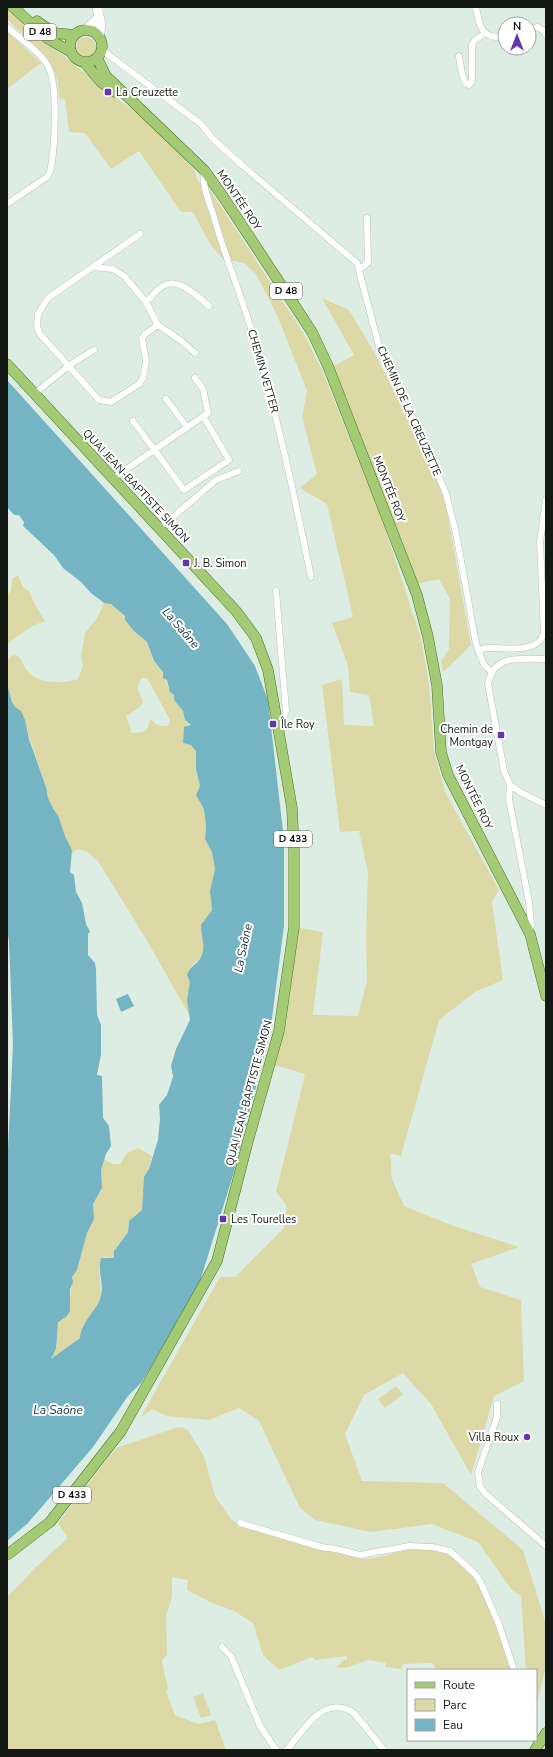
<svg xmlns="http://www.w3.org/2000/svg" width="553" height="1757" font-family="'Nunito Sans',sans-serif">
<rect width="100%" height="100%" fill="#deede4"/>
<!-- green -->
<path fill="#dcd9a6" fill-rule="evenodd" d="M 7,7 L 44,41 L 155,128 L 194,170 L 198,181 L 209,188 L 304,334 L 322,370 L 382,519 L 421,639 L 429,684 L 434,751 L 445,792 L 499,890 L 492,902 L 503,980 L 475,992 L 439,1020 L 401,1156 L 390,1153 L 392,1179 L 404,1206 L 451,1225 L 519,1247 L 471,1264 L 480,1287 L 521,1300 L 524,1381 L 494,1396 L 471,1475 L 431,1404 L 403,1373 L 364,1395 L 345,1434 L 362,1481 L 443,1483 L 523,1550 L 546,1624 L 546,1666 L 537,1703 L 536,1670 L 526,1670 L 521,1596 L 512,1590 L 478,1542 L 432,1524 L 371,1532 L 315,1520 L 300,1508 L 259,1421 L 239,1408 L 209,1420 L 166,1416 L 152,1409 L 140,1418 L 220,1277 L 235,1277 L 284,1228 L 287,1206 L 276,1192 L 305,1074 L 275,1065 L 285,1030 L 299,928 L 323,932 L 313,1015 L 358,1016 L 367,981 L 366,936 L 368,873 L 359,831 L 340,832 L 322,685 L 342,679 L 344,725 L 374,726 L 369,695 L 350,692 L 348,666 L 332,623 L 353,617 L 327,504 L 300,488 L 317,474 L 302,417 L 307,391 L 277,315 L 256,274 L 244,263 L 223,259 L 210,244 L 193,212 L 181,212 L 139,151 L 111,169 L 85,133 L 69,132 L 65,100 L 59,98 L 58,82 L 48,59 L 7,19 Z
M 7,31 L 41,63 L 7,89 Z
M76 47a10 10 0 1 1 20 0a10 10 0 1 1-20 0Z
M 322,298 L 349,310 L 374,352 L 433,468 L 446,506 L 471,645 L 443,672 L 441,661 L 449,649 L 450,599 L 439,579 L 417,584 L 334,366 L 354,355 Z
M 18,575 L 23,587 L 29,591 L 33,601 L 45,621 L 32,626 L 7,644 L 7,595 L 11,591 L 12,579 Z
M 104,603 L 111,604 L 122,613 L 134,631 L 147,642 L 153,661 L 163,672 L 169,689 L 183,711 L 186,722 L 191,725 L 184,728 L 183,743 L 191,745 L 196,751 L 196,769 L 200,786 L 196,795 L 204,809 L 206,826 L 205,839 L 212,852 L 215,869 L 210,891 L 212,910 L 201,925 L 205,939 L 204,948 L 201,958 L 193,964 L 191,968 L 190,989 L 187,997 L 190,1014 L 188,1013 L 146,939 L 98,861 L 86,851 L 77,849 L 72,854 L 72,850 L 65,836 L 58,815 L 54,810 L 48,798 L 46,787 L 27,730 L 10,697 L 7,684 L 7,662 L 11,656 L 16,655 C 25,662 21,662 26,669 C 37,685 63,684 78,679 L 83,666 L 81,656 L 85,633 L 97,618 ZM 142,678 L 147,678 L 170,720 L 168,726 L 157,725 L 150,719 L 148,727 L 143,732 L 132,733 L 126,716 L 140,707 L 143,702 C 140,692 134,688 142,678 Z
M 138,1148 L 152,1156 L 149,1169 L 144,1177 L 142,1210 L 129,1221 L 128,1231 L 117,1246 L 114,1258 L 104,1257 L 99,1269 L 101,1297 L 80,1338 L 51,1359 L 56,1349 L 58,1322 C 60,1320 65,1318 67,1316 C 68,1314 73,1280 72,1277 L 77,1270 L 87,1233 L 94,1219 L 93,1204 L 102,1188 L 100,1177 L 104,1159 L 112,1164 L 120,1164 L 127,1153 Z
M 396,1386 L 403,1394 L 385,1408 L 378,1399 Z
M 182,1427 L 188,1430 L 204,1456 L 215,1496 L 231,1519 L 240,1526 L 322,1550 C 337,1550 351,1559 364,1559 C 379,1559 395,1551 410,1550 C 436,1546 462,1556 476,1580 L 475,1583 L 479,1585 L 498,1628 L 512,1670 L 441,1670 L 435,1668 L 432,1663 L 403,1664 L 401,1669 L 385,1667 L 386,1663 L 368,1660 L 346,1668 L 336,1667 L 344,1660 L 347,1660 L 347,1656 L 315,1660 L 312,1657 L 279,1670 L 263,1655 L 253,1623 L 234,1611 L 210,1602 L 187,1590 L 188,1580 L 172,1577 L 172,1597 L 166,1616 L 167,1654 L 162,1661 L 168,1689 L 166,1691 L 175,1715 L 198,1724 L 215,1720 L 226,1750 L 7,1750 L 7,1600 L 9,1595 L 35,1568 L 68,1538 L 58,1523 L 116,1448 L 175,1428 Z
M 203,1693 L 211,1715 L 201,1718 L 193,1697 Z"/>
<!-- water -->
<path fill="#74b4c3" d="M 7,380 L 227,624 L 255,666 L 268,700 L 284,840 L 284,926 L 270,1033 L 233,1175 L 197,1291 L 141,1383 L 128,1396 L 93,1447 L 28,1523 L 7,1541 L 7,1170 L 13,1045 L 9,941 L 7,929 L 7,684 L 12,702 L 15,707 L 21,711 L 25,720 L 29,739 L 46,787 L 48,798 L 54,810 L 58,815 L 65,836 L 72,850 L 70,872 L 74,875 L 76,892 L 82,903 L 86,924 L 90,932 L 88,934 L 88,955 L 95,963 L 96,970 L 97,1015 L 101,1025 L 101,1054 L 97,1075 L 102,1076 L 103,1118 L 109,1126 L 111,1146 L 106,1154 L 101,1170 L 102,1188 L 93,1204 L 94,1219 L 87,1233 L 77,1270 L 72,1277 L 73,1282 L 70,1289 L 70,1311 L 66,1317 L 58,1322 L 56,1349 L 51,1359 L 80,1338 C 81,1323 95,1312 100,1299 C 105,1286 97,1271 101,1258 L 114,1258 L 114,1251 L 128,1232 L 129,1221 L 142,1210 L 144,1177 L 149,1169 L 158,1140 L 160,1118 L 159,1105 L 167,1095 L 173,1077 L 171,1066 L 176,1049 L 190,1020 L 187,1000 L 190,982 L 187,975 C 189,967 196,965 200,959 C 207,947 201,937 201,925 L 212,910 L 210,891 L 215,869 L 212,852 L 205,839 L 206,826 L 204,809 L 196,795 L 200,786 L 196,769 L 196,751 L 191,745 L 183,743 L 184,727 L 191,725 L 185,720 L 183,711 L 174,700 L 174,695 L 170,692 L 167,680 L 163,678 L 163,672 L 154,661 L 147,642 L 134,631 L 125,620 L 125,616 L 111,604 L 104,603 L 91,593 L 81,582 L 63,568 L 54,555 L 23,526 L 24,522 L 19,515 L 14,515 L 7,507 Z
M 128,994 L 134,1006 L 121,1012 L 116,999 Z"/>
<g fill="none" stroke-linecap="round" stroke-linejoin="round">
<!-- street casing -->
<g stroke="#b5c4bb" stroke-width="7">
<path id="street" d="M 476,7 C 480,27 480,39 505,37
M 7,27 C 20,39 41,52 49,68 C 58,87 55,150 50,172 L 47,177 L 7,204
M 529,29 L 538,27 L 544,31 L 546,35
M 102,50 L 201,124 L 214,140 L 243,166 L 357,263 L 380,350 L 423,438 L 446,494 L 456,533 L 476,644 L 484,665 L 491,671
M 459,56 L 462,74 L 466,84 L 469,85 L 471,83 L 472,78 L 472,45 L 475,40 L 484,34
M 204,170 C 202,185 208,199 213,214 C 224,254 240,292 252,332 C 277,413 294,494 311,577
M 140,234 L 48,298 L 38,314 L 37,327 L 40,334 L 99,400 L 111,402 L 139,384 L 143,378 L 146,361 L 142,338 L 145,334 L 158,325
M 93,267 L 113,269 L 124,276 L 146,302 L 158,325 L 180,340 L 195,353
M 359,269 L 368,263 L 367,218
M 146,302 C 152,297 157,288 165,285 C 179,278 199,297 209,306
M 34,394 L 71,364 L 94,350
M 166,399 L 187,427
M 133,421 L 184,490 L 229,460 L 203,416
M 112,479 L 208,413 L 203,389 L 195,378
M 159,529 L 216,480 L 239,471
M 276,591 L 286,711 L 283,719 L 277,722
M 479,651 L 485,648 C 503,647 538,655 544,633 L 540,542 L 546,499
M 510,785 L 520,792 L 546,805
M 530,932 L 531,925 L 529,902 L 509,799 L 510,785 L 504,771 L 488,684 C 494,653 521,659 546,659
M 497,1404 L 497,1417 L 478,1472 L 480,1487 L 487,1495 L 546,1546
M 240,1523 L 321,1547 L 336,1549 L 360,1555 L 409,1546 L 432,1547 L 450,1551 L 474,1573 L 480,1581 L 498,1622 L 514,1670
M 222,1647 L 231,1656 L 260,1726 L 276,1750
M 287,1750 C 304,1729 324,1693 354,1713 L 384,1750"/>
</g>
<!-- secondary casing -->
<g stroke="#b5c4bb" stroke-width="10">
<path id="secondary" d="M 97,7 L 101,25 L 99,37
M 86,30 L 99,17"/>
</g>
<!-- primary casing -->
<g stroke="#4a7518" stroke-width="11">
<path id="primary" d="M 13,7 L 47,38 L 71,52
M 37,21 L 54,33 L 75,35
M70 46a16 16 0 1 1 32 0a16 16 0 1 1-32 0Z
M 97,58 L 106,76 L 204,170 L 224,198 L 312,332 L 328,366 L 417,595 L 428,637 L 437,685 L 441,752 L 448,775 L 530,934 L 546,996
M 84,62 L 101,82 L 115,92
M 7,364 L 236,611 L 256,638 L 268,670 L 292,808 L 294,851 L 294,927 L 279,1031 L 248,1141 L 217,1261 L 121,1431 L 50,1522 L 7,1555
M 535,1750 L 546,1733"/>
</g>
<!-- street -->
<use href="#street" stroke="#fff" stroke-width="6"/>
<!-- secondary -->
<use href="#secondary" stroke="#fff" stroke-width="9"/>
<!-- primary -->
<use href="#primary" stroke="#a4ca76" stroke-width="10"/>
</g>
<!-- markers -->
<g fill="#6436ad" stroke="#fff" stroke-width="1.5">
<rect x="104" y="88" width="8" height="8" rx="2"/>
<rect x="182" y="559" width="8" height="8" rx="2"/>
<rect x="269" y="720" width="8" height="8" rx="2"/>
<rect x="497" y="731" width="8" height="8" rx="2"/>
<rect x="219" y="1215" width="8" height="8" rx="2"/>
<circle cx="527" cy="1437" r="4"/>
</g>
<g text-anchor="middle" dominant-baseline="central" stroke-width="4" stroke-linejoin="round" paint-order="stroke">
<!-- shield labels -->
<g fill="#fff" stroke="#5a5d5b" stroke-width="1">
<rect x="24" y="24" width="32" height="16" rx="3"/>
<rect x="270" y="283" width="32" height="16" rx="3"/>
<rect x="274" y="831" width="38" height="16" rx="3"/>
<rect x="53" y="1487" width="38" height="16" rx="3"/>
</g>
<g font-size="10" font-weight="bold" fill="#131815">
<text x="40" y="32">D 48</text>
<text x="286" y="291">D 48</text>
<text x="293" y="839">D 433</text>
<text x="72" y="1495">D 433</text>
</g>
<!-- poi labels -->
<g font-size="11" fill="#131815" stroke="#fff" text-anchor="start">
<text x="116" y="92">La Creuzette</text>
<text x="194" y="563">J. B. Simon</text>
<text x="281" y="724">Île Roy</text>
<text x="493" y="729" text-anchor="end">Chemin de<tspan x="493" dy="13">Montgay</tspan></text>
<text x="231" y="1219">Les Tourelles</text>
<text x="519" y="1437" text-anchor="end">Villa Roux</text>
</g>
<!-- street labels -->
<g font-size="11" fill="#131815" stroke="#fff">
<text transform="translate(239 200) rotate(56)">MONTÉE ROY</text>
<text transform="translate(263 371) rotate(74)">CHEMIN VETTER</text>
<text transform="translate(409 411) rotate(66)">CHEMIN DE LA CREUZETTE</text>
<text transform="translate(136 486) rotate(47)">QUAI JEAN-BAPTISTE SIMON</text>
<text transform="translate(389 489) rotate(69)">MONTÉE ROY</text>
<text transform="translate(474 797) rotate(64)">MONTÉE ROY</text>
<text transform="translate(249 1093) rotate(-75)">QUAI JEAN-BAPTISTE SIMON</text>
</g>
<!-- water labels -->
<g font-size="12" font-style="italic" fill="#14343b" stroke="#fff">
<text transform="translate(181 628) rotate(49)">La Saône</text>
<text transform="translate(243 948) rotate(-78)">La Saône</text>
<text x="58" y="1410">La Saône</text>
</g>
</g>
<!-- border -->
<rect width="553" height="1757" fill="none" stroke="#131815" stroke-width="16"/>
<!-- legend -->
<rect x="407" y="1669" width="130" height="72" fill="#ffffff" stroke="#a1a3a1"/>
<rect x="415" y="1682" width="20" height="6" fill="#a4ca76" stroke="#a1a3a1"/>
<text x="443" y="1689" font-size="12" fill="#131815">Route</text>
<rect x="415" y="1699" width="20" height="12" fill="#dcd9a6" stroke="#a1a3a1"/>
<text x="443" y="1709" font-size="12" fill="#131815">Parc</text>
<rect x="415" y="1719" width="20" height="12" fill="#74b4c3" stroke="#a1a3a1"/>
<text x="443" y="1729" font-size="12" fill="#131815">Eau</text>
<!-- north arrow -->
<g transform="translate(517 36)"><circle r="19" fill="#ffffff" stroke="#a1a3a1"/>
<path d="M0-3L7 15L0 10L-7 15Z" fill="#6436ad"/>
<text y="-6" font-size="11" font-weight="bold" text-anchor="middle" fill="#131815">N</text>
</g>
</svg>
